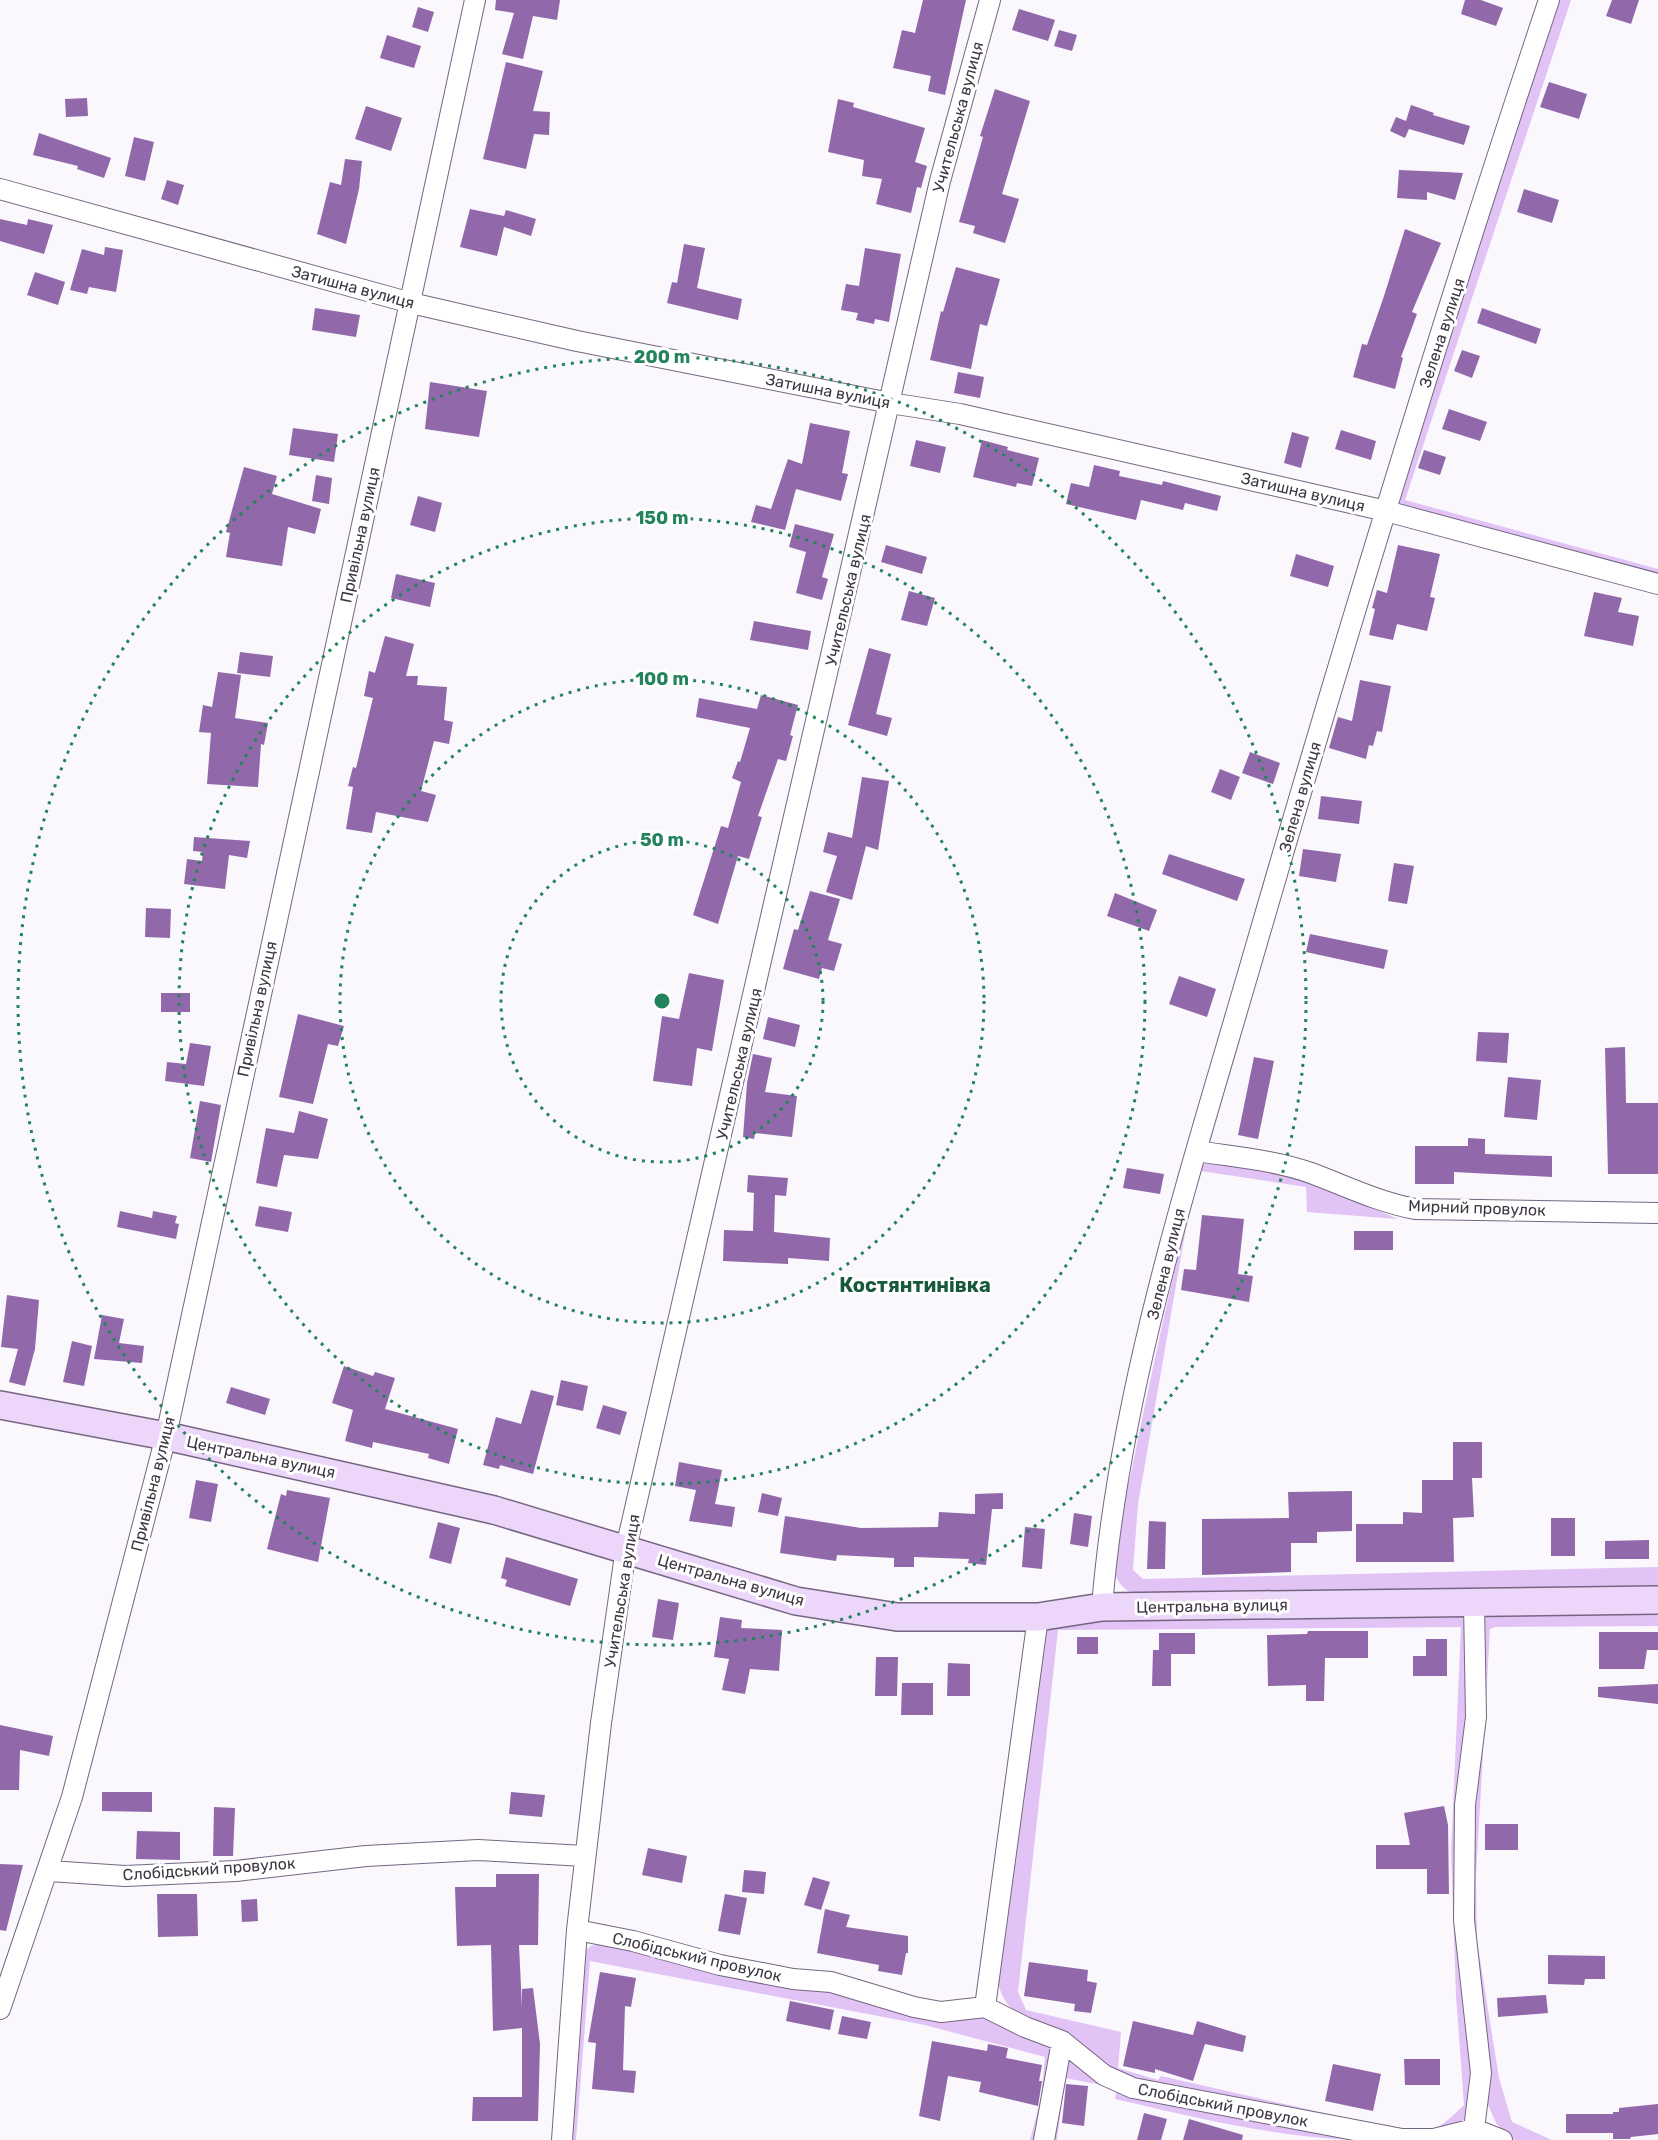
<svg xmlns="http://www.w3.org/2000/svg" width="1658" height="2140" font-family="Rubik,sans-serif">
<rect width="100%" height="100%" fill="#faf7fd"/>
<!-- green -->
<path fill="#e1c3f6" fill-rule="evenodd" d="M 1557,0 L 1571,0 L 1405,500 L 1658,569 L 1658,577 L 1395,505 Z
M 1212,1160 L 1285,1172 L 1398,1219 L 1307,1212 L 1306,1187 L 1201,1171 L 1187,1222 L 1138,1504 L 1133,1570 L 1143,1579 L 1658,1567 L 1658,1591 L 1138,1597 C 1129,1592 1119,1586 1116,1576 C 1108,1550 1125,1500 1131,1473 C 1152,1370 1174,1268 1199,1167 Z
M 1658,1607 L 1658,1626 L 1495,1627 L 1490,1629 L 1476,1876 L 1477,1941 L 1499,2078 L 1512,2122 L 1552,2140 L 1515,2140 L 1507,2136 L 1496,2123 L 1486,2100 L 1468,1918 L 1484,1610 Z
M 1463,1610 L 1470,1611 L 1472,1615 L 1472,1723 L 1462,1814 L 1462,1931 L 1477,2085 C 1472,2134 1440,2136 1399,2137 L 1127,2082 C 1100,2067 1081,2043 1055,2030 C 1039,2021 1017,2018 1006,2002 C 995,1986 997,1966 998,1948 L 1027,1735 L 1047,1624 L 1053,1620 L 1150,1616 ZM 1461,1627 L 1451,1852 L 1456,1995 L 1464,2105 C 1436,2132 1433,2134 1395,2129 L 1161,2076 L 1158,2080 L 1118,2068 L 1121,2032 L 1026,2010 L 1018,1992 L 1058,1630 Z
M 609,1942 L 714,1967 L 921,2012 L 989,2017 L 1051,2044 L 1053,2061 L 1038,2140 L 1030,2140 L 1041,2098 L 1045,2057 L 925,2025 L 590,1961 L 576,2140 L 565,2140 L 582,1953 L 591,1946 Z
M 1066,2057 L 1086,2067 L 1374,2140 C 1283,2140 1203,2119 1115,2099 L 1117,2088 L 1065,2078 L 1057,2140 L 1049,2140 Z"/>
<!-- building -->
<path fill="#9169aa" d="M 496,0 L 560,0 L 557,20 L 533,16 L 523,59 L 502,54 L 514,13 L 495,10 Z
M 923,0 L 966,0 L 945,95 L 928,91 L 931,76 L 893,68 L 902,30 L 915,33 Z
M 1465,0 L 1481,0 L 1503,8 L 1496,26 L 1461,14 Z
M 1612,0 L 1639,0 L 1631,24 L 1606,16 Z
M 418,7 L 434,12 L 428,32 L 412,27 Z
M 1019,9 L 1055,20 L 1048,41 L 1012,30 Z
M 1059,30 L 1077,35 L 1072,51 L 1054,46 Z
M 387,35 L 421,46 L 414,68 L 380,58 Z
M 506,62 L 543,71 L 533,111 L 550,112 L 549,135 L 534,134 L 526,169 L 483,159 Z
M 1549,82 L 1587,94 L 1579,119 L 1540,107 Z
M 995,89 L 1030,101 L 1002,194 L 1019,199 L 1005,243 L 973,233 L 975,226 L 959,222 L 983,137 L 980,136 Z
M 87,98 L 88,116 L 66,117 L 65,99 Z
M 838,99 L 854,103 L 853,107 L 925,128 L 915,162 L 927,166 L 921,188 L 917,187 L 911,213 L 876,204 L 882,179 L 862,176 L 864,160 L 828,152 Z
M 1411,105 L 1434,113 L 1433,115 L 1470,126 L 1464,145 L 1409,129 L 1405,138 L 1390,131 L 1396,117 L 1406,121 Z
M 366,106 L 402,118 L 391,151 L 355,139 Z
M 39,133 L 111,158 L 104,178 L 77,169 L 78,166 L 33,155 Z
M 134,137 L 154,142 L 145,181 L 125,176 Z
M 345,159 L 362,161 L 359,189 L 346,244 L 317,234 L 330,182 L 341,185 Z
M 1399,170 L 1446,172 L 1463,173 L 1455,200 L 1427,192 L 1427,200 L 1397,198 Z
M 167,180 L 184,185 L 178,205 L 161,199 Z
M 1524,189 L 1559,200 L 1552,223 L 1517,212 Z
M 470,209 L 504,216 L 506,210 L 536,219 L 531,236 L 504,227 L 497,256 L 460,247 Z
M 0,219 L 27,225 L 28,219 L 53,225 L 44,254 L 0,241 Z
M 1405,229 L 1441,243 L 1412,312 L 1417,314 L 1401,357 L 1403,358 L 1395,389 L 1353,377 L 1362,344 L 1367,345 L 1384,296 Z
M 684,244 L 705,248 L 697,288 L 742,299 L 738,320 L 667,303 L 672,282 L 677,283 Z
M 105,247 L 123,250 L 116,292 L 89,287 L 87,294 L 70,290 L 82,249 L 104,255 Z
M 865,248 L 901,254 L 889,322 L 875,319 L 874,324 L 856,320 L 858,313 L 841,310 L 846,284 L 859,286 Z
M 956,267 L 1000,279 L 987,326 L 980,324 L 971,369 L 930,360 L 941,311 L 943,312 Z
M 35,272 L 65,282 L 58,305 L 27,295 Z
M 315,308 L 360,315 L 356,337 L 312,330 Z
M 1482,308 L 1541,329 L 1536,344 L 1477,323 Z
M 1462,350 L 1480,356 L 1472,378 L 1454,371 Z
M 958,372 L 984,377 L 980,398 L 954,393 Z
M 430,382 L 487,391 L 479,437 L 425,429 Z
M 1449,409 L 1487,422 L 1480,441 L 1442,429 Z
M 810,423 L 850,431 L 842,473 L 848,474 L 841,501 L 796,489 L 785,530 L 751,522 L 756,505 L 771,509 L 788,459 L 802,464 Z
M 293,428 L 338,434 L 334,462 L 289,455 Z
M 1341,430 L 1376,441 L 1371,460 L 1335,449 Z
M 1292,432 L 1309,437 L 1301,468 L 1284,463 Z
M 916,440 L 946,447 L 940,473 L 910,466 Z
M 982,440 L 1008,447 L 1007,450 L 1039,458 L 1032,486 L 1017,483 L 1016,487 L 973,477 Z
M 1424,450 L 1446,457 L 1440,475 L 1418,468 Z
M 1094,465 L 1120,471 L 1119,476 L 1162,485 L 1163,481 L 1221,496 L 1217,511 L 1185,503 L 1183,510 L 1141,500 L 1136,520 L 1066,504 L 1071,483 L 1089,487 Z
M 244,467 L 277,476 L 272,494 L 321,509 L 315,534 L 288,527 L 282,566 L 226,557 L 230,533 L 226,532 Z
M 316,475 L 332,478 L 329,504 L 312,501 Z
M 418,496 L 442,503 L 435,532 L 410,525 Z
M 795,524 L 834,534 L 822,577 L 828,579 L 822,600 L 796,593 L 806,552 L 789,547 Z
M 886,545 L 927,557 L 922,574 L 881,562 Z
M 1398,545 L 1440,554 L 1430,597 L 1435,598 L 1427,631 L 1397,624 L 1393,640 L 1369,635 L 1375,609 L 1372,608 L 1377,590 L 1387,593 Z
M 1296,554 L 1334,566 L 1328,587 L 1290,576 Z
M 396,574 L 435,583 L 430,607 L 391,598 Z
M 909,591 L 935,598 L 927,626 L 901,620 Z
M 1594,592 L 1622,598 L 1618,612 L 1639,616 L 1633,646 L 1584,636 Z
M 754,621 L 811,631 L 808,650 L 750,640 Z
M 385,636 L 414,644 L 406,676 L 418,676 L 417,685 L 447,687 L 444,720 L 453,722 L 449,744 L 434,741 L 421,791 L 436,795 L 428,822 L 376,812 L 372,833 L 346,829 L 353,787 L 348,786 L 353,767 L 356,768 L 373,698 L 364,696 L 369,671 L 375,673 Z
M 869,648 L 891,654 L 876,714 L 892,718 L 887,736 L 848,725 Z
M 240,652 L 273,656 L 270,677 L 237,673 Z
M 218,672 L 241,675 L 235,718 L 268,723 L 264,745 L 261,744 L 258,787 L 207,784 L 211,733 L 199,732 L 203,705 L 212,707 Z
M 1360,680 L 1391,686 L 1382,732 L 1377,731 L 1373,746 L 1369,745 L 1366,759 L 1329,748 L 1338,717 L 1352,721 Z
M 761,695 L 798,705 L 790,735 L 793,736 L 786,761 L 778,759 L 758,816 L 762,817 L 749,859 L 738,856 L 718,924 L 693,915 L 721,826 L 728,828 L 741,782 L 732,778 L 738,761 L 740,762 L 750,728 L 696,717 L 699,698 L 757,709 Z
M 1250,752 L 1280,763 L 1273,784 L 1242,773 Z
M 1220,769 L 1240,777 L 1231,800 L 1211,792 Z
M 862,777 L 889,781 L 878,850 L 866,846 L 852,900 L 826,892 L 837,856 L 823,852 L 828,832 L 852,838 Z
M 1321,796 L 1362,801 L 1359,824 L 1318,819 Z
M 194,837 L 250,841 L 247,858 L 229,855 L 225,889 L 184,884 L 187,859 L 202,861 L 203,852 L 193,851 Z
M 1303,849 L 1341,854 L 1336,882 L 1299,876 Z
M 1169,854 L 1245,879 L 1237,901 L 1162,874 Z
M 1394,863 L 1414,866 L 1407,904 L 1388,901 Z
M 810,891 L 840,899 L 828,940 L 842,944 L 834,971 L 822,968 L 819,979 L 783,969 L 794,929 L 798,930 Z
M 1115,893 L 1157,910 L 1149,931 L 1107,916 Z
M 146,908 L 171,909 L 170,938 L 145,937 Z
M 1310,934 L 1388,950 L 1384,969 L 1306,952 Z
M 689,973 L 724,980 L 712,1051 L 697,1048 L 692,1086 L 653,1081 L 662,1016 L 679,1019 Z
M 1179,976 L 1216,989 L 1207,1017 L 1169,1004 Z
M 161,993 L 190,993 L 190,1012 L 161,1012 Z
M 298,1014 L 344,1026 L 338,1046 L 328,1044 L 313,1104 L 279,1097 Z
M 768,1017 L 800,1025 L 795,1047 L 763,1039 Z
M 1478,1032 L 1509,1033 L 1507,1063 L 1476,1061 Z
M 190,1043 L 211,1046 L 204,1086 L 165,1081 L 167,1062 L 186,1064 Z
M 1625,1047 L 1626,1103 L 1658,1103 L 1658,1174 L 1608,1174 L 1605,1048 Z
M 753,1054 L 772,1058 L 765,1092 L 797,1096 L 792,1137 L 755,1133 L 754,1139 L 743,1137 L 747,1083 Z
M 1254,1057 L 1274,1061 L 1258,1139 L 1238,1135 Z
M 1508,1077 L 1541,1080 L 1537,1120 L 1504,1117 Z
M 200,1101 L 221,1105 L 211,1162 L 190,1158 Z
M 299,1111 L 328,1119 L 318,1159 L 284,1155 L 277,1187 L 256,1183 L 266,1128 L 294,1133 Z
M 1468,1138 L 1485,1139 L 1485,1154 L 1552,1156 L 1552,1177 L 1454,1172 L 1454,1184 L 1415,1184 L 1415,1146 L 1468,1146 Z
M 1127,1168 L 1164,1174 L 1160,1194 L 1123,1188 Z
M 748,1175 L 788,1178 L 786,1196 L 775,1195 L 774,1232 L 830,1238 L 829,1261 L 788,1258 L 788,1264 L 723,1261 L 724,1230 L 753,1231 L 754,1193 L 747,1192 Z
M 259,1206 L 292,1212 L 288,1232 L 255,1226 Z
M 120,1211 L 152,1218 L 153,1211 L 177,1216 L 175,1223 L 179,1224 L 176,1239 L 117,1227 Z
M 1202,1215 L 1244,1219 L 1238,1274 L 1253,1276 L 1249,1302 L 1181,1290 L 1184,1269 L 1196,1270 Z
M 1354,1231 L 1393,1231 L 1393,1250 L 1354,1250 Z
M 7,1295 L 39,1300 L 35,1349 L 25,1386 L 9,1382 L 18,1349 L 1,1347 Z
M 102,1315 L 124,1319 L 119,1343 L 144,1346 L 142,1363 L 94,1359 Z
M 72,1341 L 92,1346 L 84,1386 L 63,1382 Z
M 344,1366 L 373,1376 L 375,1372 L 395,1378 L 385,1409 L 458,1429 L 449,1464 L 428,1458 L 429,1454 L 373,1442 L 372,1448 L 345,1441 L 353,1410 L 332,1403 Z
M 561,1380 L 588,1386 L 583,1411 L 556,1405 Z
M 231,1387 L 270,1399 L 265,1415 L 226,1403 Z
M 531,1390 L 554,1396 L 533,1474 L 500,1465 L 499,1469 L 483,1465 L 496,1417 L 521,1424 Z
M 603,1405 L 627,1412 L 620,1435 L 596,1428 Z
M 1453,1442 L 1482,1442 L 1482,1478 L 1472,1478 L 1474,1517 L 1453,1518 L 1454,1562 L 1356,1562 L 1356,1524 L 1403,1524 L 1403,1512 L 1422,1513 L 1422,1480 L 1453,1480 Z
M 679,1462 L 722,1470 L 715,1504 L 735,1507 L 732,1527 L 689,1521 L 696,1490 L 675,1486 Z
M 196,1480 L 218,1484 L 211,1522 L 189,1518 Z
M 287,1490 L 330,1498 L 318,1562 L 267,1549 L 281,1494 L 286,1496 Z
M 1352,1491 L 1352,1531 L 1317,1532 L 1317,1543 L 1291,1543 L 1291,1572 L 1202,1575 L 1202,1519 L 1289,1518 L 1288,1492 Z
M 762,1493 L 782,1498 L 778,1516 L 758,1512 Z
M 1003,1493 L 1003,1509 L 992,1509 L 986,1565 L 968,1563 L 969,1559 L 914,1557 L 914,1567 L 894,1567 L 894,1558 L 837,1555 L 836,1561 L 780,1553 L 785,1516 L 861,1528 L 938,1527 L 939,1512 L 975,1514 L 975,1494 Z
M 1074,1513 L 1092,1516 L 1088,1547 L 1070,1544 Z
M 1551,1518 L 1575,1518 L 1575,1556 L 1551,1556 Z
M 1149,1521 L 1166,1522 L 1165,1569 L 1147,1569 Z
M 438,1522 L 460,1528 L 451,1564 L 429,1558 Z
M 1025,1527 L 1045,1529 L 1042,1569 L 1022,1567 Z
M 1649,1540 L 1649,1559 L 1605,1559 L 1605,1541 Z
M 506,1557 L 578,1579 L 570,1606 L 505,1586 L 507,1580 L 501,1578 Z
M 658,1599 L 679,1603 L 673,1640 L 652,1637 Z
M 720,1617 L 742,1620 L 741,1628 L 782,1630 L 779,1671 L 750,1669 L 745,1694 L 722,1690 L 729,1659 L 714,1657 Z
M 1308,1631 L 1368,1631 L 1368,1658 L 1325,1658 L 1324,1701 L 1306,1701 L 1306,1685 L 1268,1686 L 1267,1635 L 1307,1634 Z
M 1599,1632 L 1658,1632 L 1658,1650 L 1647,1650 L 1644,1669 L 1599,1669 Z
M 1159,1633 L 1195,1633 L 1195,1654 L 1171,1654 L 1171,1686 L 1152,1686 L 1153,1650 L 1159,1650 Z
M 1077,1637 L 1098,1637 L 1098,1654 L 1077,1654 Z
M 1426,1639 L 1447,1639 L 1447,1676 L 1413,1676 L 1413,1656 L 1426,1656 Z
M 876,1657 L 898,1657 L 897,1696 L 875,1696 Z
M 948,1663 L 970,1664 L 970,1696 L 947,1696 Z
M 902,1683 L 933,1683 L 933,1715 L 901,1715 Z
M 1658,1684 L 1658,1704 L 1598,1697 L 1598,1687 Z
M 0,1725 L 53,1736 L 49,1756 L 20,1750 L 19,1790 L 0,1790 Z
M 102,1792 L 152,1792 L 152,1812 L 102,1811 Z
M 511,1792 L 545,1795 L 542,1817 L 509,1814 Z
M 1444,1806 L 1448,1825 L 1449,1894 L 1427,1894 L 1427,1869 L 1376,1869 L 1376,1845 L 1410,1845 L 1404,1813 Z
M 214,1807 L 235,1808 L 233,1856 L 213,1856 Z
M 1485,1824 L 1518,1824 L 1518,1850 L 1485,1850 Z
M 137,1831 L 180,1832 L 180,1860 L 136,1859 Z
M 648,1848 L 687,1856 L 682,1883 L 642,1875 Z
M 0,1864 L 23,1865 L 6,1931 L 0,1930 Z
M 744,1870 L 766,1872 L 764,1894 L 742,1892 Z
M 496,1874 L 539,1874 L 538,1945 L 519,1945 L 522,2008 L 522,1989 L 533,1988 L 540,2044 L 538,2121 L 472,2121 L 473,2097 L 522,2097 L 522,2028 L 493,2031 L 491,1945 L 457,1946 L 455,1887 L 496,1887 Z
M 813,1877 L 830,1882 L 821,1910 L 804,1905 Z
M 157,1894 L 197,1894 L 198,1936 L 158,1937 Z
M 725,1894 L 747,1898 L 740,1935 L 718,1931 Z
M 257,1899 L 258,1921 L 242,1922 L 241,1900 Z
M 825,1909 L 850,1915 L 846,1927 L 908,1936 L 908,1953 L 906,1953 L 902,1975 L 878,1971 L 879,1965 L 817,1953 Z
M 1548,1955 L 1605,1956 L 1605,1979 L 1585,1979 L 1584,1985 L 1548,1984 Z
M 1029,1962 L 1088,1970 L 1087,1981 L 1097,1983 L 1091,2013 L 1074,2011 L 1075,2004 L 1024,1996 Z
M 600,1972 L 636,1978 L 631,2007 L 625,2006 L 623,2070 L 636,2071 L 634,2093 L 592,2089 L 596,2043 L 588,2042 Z
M 1546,1995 L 1548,2013 L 1498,2017 L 1497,1998 Z
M 790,2001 L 834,2010 L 830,2030 L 786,2021 Z
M 842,2016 L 871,2022 L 867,2039 L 838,2034 Z
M 1133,2021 L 1193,2035 L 1197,2021 L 1246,2036 L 1243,2052 L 1205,2044 L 1193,2081 L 1155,2069 L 1155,2073 L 1123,2066 Z
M 932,2041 L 987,2051 L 988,2044 L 1008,2048 L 1006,2058 L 1042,2065 L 1039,2081 L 1042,2081 L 1038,2106 L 979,2092 L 981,2082 L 948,2076 L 940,2121 L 919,2116 Z
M 1404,2059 L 1440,2059 L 1440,2085 L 1405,2085 Z
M 1333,2064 L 1381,2074 L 1373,2111 L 1325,2101 Z
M 1066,2084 L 1088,2086 L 1084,2126 L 1062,2123 Z
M 1658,2104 L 1658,2134 L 1631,2137 L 1630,2139 L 1613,2139 L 1613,2133 L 1566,2133 L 1566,2114 L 1613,2114 L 1613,2112 L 1619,2112 L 1619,2108 Z
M 1144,2113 L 1167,2119 L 1161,2140 L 1137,2140 Z
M 1189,2119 L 1243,2135 L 1242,2140 L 1183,2140 Z"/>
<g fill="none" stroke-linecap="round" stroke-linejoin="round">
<!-- street casing -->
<g stroke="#756680" stroke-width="22">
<path id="street" d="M 0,189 L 411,303 L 577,341 L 890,403 L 960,414 L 1386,511 L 1658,584
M 1197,1151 C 1235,1157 1274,1160 1311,1173 C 1346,1186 1378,1202 1415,1209 L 1658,1213
M 1474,1603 L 1476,1717 L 1465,1805 L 1464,1920 L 1481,2073 L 1474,2129
M 1102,1607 C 1120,1383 1194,1161 1256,946 C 1348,629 1444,313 1549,0
M 49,1871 L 125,1876 L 236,1871 L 366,1856 L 478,1850 L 585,1856
M 577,1930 L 633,1941 L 720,1965 L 793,1979 L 831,1982 L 914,2007 L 941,2012 L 985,2007 L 1025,2027 L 1062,2041 L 1104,2075 L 1133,2088 L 1402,2139 L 1434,2139 L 1474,2129 L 1502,2140
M 985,2007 L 1038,1617
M 0,2009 L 72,1797 L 166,1436 L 475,0
M 562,2140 L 577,1930 L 601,1723 L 626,1548 L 940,181 L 990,0
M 1044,2140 L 1062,2041"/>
</g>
<!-- secondary casing -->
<g stroke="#756680" stroke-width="30">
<path id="secondary" d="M 0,1405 L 166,1436 L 494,1510 L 796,1601 L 897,1617 L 1038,1617 L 1102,1607 L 1658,1600"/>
</g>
<!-- street -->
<use href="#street" stroke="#fff" stroke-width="20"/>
<!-- secondary -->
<use href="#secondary" stroke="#ecd6f9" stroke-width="27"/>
</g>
<!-- distance rings -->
<g fill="none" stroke="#22835c" stroke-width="3" stroke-dasharray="3 6">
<circle cx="662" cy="1001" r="161"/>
<circle cx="662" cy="1001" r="322"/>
<circle cx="662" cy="1001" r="483"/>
<circle cx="662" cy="1001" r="644"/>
</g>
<g text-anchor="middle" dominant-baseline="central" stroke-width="6" stroke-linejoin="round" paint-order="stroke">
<!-- street labels -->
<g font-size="16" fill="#3f3844" stroke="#fff">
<text transform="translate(958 117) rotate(-75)">Учительська вулиця</text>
<text transform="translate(353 287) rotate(15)">Затишна вулиця</text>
<text transform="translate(1442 333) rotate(-72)">Зелена вулиця</text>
<text transform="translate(828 391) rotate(11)">Затишна вулиця</text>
<text transform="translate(1303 492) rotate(13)">Затишна вулиця</text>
<text transform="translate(360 535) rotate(-78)">Привільна вулиця</text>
<text transform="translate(848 590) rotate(-77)">Учительська вулиця</text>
<text transform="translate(1300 797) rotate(-74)">Зелена вулиця</text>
<text transform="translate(257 1009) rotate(-78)">Привільна вулиця</text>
<text transform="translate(739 1064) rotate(-77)">Учительська вулиця</text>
<text transform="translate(1477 1208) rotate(2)">Мирний провулок</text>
<text transform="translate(1166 1264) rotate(-76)">Зелена вулиця</text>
<text transform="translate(261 1457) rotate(12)">Центральна вулиця</text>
<text transform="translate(153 1484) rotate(-76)">Привільна вулиця</text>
<text transform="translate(731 1580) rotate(16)">Центральна вулиця</text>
<text transform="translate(622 1591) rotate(-81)">Учительська вулиця</text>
<text transform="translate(1212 1606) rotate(-1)">Центральна вулиця</text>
<text transform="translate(209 1869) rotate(-4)">Слобідський провулок</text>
<text transform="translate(697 1957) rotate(13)">Слобідський провулок</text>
<text transform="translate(1223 2105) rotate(11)">Слобідський провулок</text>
</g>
<!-- quarter labels -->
<g font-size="20" font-weight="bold" fill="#18593e" stroke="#fff">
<text x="915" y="1285">Костянтинівка</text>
</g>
</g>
<circle cx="662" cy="1001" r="9" fill="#22835c" stroke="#fff" stroke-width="3"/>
<g font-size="18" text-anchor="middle" font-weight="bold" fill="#22835c" stroke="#fff" stroke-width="6" stroke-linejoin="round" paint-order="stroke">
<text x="662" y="363">200 m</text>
<text x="662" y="524">150 m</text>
<text x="662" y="685">100 m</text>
<text x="662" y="846">50 m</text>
</g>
</svg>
